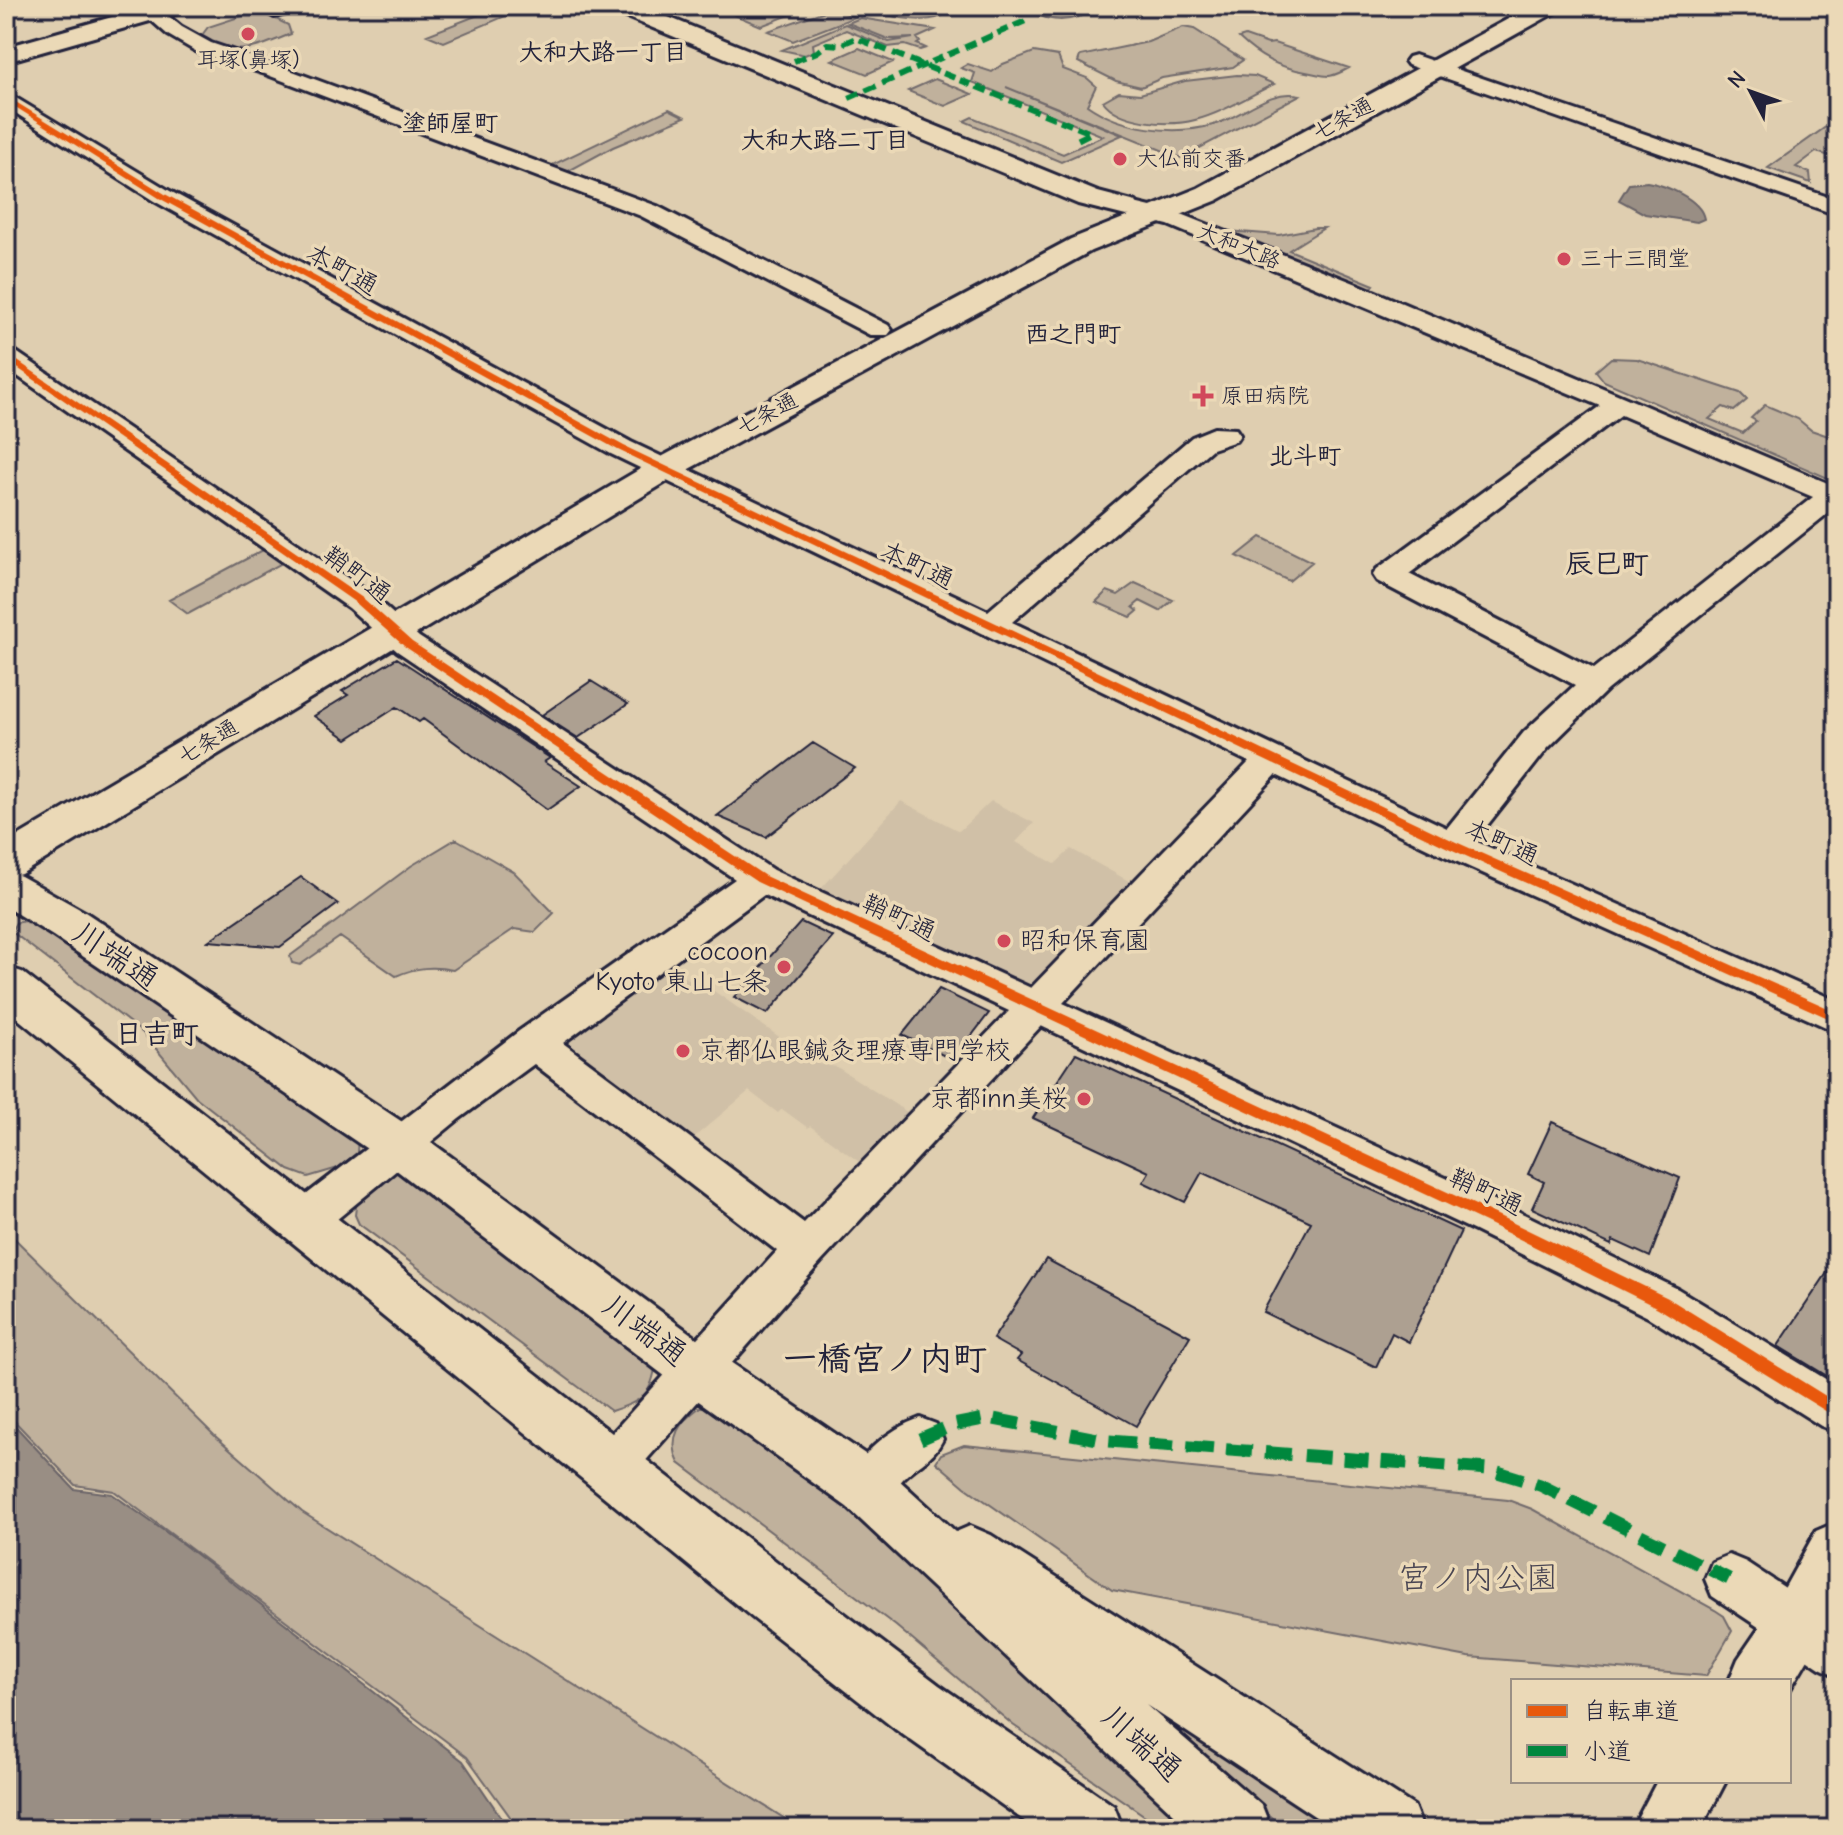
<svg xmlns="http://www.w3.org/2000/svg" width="1843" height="1835" font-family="'Comic Neue','Klee One',sans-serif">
<rect width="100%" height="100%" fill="#dfceb0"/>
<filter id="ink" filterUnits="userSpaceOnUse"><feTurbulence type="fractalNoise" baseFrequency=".0125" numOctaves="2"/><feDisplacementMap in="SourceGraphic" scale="16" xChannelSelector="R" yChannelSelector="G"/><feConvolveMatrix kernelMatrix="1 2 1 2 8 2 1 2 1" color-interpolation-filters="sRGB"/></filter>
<g filter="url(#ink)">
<!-- built -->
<path fill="#d0c0a7" d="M 901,801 L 959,831 L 991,801 L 1034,823 L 1016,842 L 1055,864 L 1071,849 L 1136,885 L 1033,991 L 820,890 Z
M 655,964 L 711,989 L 818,1064 L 837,1067 L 913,1116 L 862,1164 L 810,1126 L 808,1128 L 782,1109 L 778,1113 L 749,1091 L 685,1145 L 550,1039 Z"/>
<!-- green -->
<path fill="#c0b19c" stroke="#716a6c" stroke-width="2" d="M 501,6 L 529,6 L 444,42 L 427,35 Z
M 713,6 L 813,6 L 761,26 Z
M 889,6 L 947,6 L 947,12 C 933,26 894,18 876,11 Z
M 833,8 L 855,17 L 793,41 L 768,31 Z
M 245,15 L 268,15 L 288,25 L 291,34 C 253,49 239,58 199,39 L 208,27 Z
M 860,18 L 935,30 L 917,38 L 920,42 L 917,44 L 926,48 L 920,50 L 905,45 L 888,47 L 846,30 L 813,44 L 814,51 L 805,55 L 782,50 L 845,24 L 889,42 L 913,38 L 888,39 L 848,23 Z
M 1183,27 L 1194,29 L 1243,60 L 1233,67 L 1162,78 L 1141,87 L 1116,81 L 1078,62 L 1080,56 L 1148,42 Z
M 1245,36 L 1268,44 L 1274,43 L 1349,68 C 1327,80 1328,76 1306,72 C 1278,67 1260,58 1239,38 Z
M 859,48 L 893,62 L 867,74 L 832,60 Z
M 1034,52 L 1058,56 L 1063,69 L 1087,78 L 1096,86 L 1087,105 C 1121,129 1173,136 1213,125 C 1242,117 1269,88 1300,95 L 1181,158 L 1006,87 L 1122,135 L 1061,162 L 964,121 L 972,117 L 1063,154 L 1103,136 L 972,82 L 975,73 L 961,68 L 968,64 L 992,72 L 1003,64 Z
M 1237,75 L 1255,76 L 1274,84 C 1249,96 1222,113 1195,120 C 1169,127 1119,123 1103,101 L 1119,92 L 1140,94 L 1185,81 Z
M 935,79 L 972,94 L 945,106 L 908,91 Z
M 669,109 L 685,117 L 613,147 L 565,173 L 548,167 Z
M 1837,119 L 1837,158 L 1816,152 L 1796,167 L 1810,173 L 1811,183 L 1768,168 Z
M 1315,228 L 1324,228 L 1289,250 L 1374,285 L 1369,291 L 1227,231 L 1279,235 Z
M 1611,358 L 1637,359 L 1740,393 L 1747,400 L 1734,411 L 1723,407 L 1709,419 L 1743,433 L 1756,421 L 1751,418 L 1765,405 L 1798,419 L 1811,430 L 1837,439 L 1837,482 L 1604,381 L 1596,371 Z
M 1261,537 L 1312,562 L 1289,581 L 1237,556 Z
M 265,549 L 284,562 L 188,614 L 169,600 Z
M 1135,583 L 1173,600 L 1160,611 L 1140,601 L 1133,607 L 1138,611 L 1131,617 L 1096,602 L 1107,591 L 1118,595 Z
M 456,839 L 514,872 L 554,913 L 535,932 L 514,929 L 453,970 C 433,966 416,967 396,976 L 340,937 L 300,965 L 292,963 L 290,956 L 411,866 Z
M 29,920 L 358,1136 L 357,1153 L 338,1168 L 308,1177 L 289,1170 L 197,1098 L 143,1033 L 11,931 L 16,923 Z
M 392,1172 L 407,1174 L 656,1362 C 652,1396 642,1401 611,1411 L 359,1224 L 355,1215 L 357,1199 Z
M 6,1230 L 214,1435 L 302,1512 L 801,1829 L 519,1829 L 467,1757 L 114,1491 L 75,1485 L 6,1412 L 6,1348 C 16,1337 13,1319 6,1307 Z
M 700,1407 L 717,1407 L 877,1525 L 1201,1829 L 1164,1829 L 1013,1725 L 896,1626 L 679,1463 C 667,1437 680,1422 700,1407 Z
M 964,1445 L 1508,1500 L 1532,1509 L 1715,1610 L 1724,1616 L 1732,1631 L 1706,1676 L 1468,1657 L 1112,1590 L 965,1487 L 936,1462 L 941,1454 Z
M 1108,1679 L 1352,1829 L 1285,1829 Z"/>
<!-- water -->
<path fill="#998e84" stroke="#696367" stroke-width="2" d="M 1029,6 L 1092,6 L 1092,9 C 1079,23 1039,25 1029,6 Z
M 1647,182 C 1665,185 1701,199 1704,219 L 1697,222 L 1645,214 L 1619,200 L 1629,184 Z
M 6,1416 L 74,1489 L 112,1494 L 184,1545 L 463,1761 L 509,1829 L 6,1829 Z"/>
<!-- building -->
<path fill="#ada091" stroke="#22223b" stroke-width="2" d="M 397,658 L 550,758 L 544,762 L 581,786 L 547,810 L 423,719 L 419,722 L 397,707 L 347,739 L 314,716 L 348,695 L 342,691 Z
M 591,681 L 628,704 L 578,738 L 542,715 Z
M 813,743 L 855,768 L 766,837 L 717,816 Z
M 301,877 L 338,904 L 280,947 L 208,941 Z
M 801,922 L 833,937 L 767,1014 L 734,997 Z
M 939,989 L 989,1013 L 953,1060 L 902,1035 Z
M 1076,1053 L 1461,1231 L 1409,1342 L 1392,1333 L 1376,1367 L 1263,1312 L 1311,1222 L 1202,1172 L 1185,1202 L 1143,1182 L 1149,1172 L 1033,1118 Z
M 1552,1122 L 1680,1178 L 1650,1257 L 1613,1240 L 1611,1245 L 1532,1208 L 1544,1182 L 1528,1174 Z
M 1837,1258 L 1837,1382 L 1778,1346 Z
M 1046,1259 L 1190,1336 L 1136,1426 L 1017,1360 L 1021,1355 L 993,1339 Z"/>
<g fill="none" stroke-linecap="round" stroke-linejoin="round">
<!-- minor casing -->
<g stroke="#22223b" stroke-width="6">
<path id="minor" d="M 135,6 L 156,6 L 182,27 L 211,43 L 279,66 L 657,206 L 888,325 L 892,330 L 888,335 L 870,335 L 641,216 L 265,74 L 197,52 L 168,35 Z
M 255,6 L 306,6 L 303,10 L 274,17 Z
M 1415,55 L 1837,200 L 1837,215 L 1408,65 L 1405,61 L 1408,57 Z
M 6,92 L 170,191 L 631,442 L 988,611 L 1192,437 L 1214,428 L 1236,429 L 1240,435 L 1236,441 L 1212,449 L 1012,622 L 1447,828 L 1524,732 L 1575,685 L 1377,581 L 1373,575 L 1377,569 L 1600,406 L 1168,225 L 1118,213 L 1114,208 L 1118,203 L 1126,201 L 1184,215 L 1362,286 L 1837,487 L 1837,506 L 1607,690 L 1548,748 L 1475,841 L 1837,1001 L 1837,1032 L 1440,854 L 1276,775 L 1063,1003 L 1505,1205 L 1678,1289 L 1837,1386 L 1837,1432 L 1821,1426 L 1648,1317 L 1475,1231 L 1041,1026 L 821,1262 L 626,1483 L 610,1490 L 594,1483 L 587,1468 L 594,1453 L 777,1251 L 534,1064 L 459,1119 L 319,1234 L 304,1239 L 289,1234 L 283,1221 L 289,1208 L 519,1031 L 735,879 L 397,651 L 349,608 L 6,368 L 6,348 L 15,351 L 371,594 L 419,637 L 773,870 L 1031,988 L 1249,762 L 611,454 L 154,201 L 6,107 ZM 1621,415 L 1813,497 L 1594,669 L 1409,574 ZM 764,895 L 1009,1011 L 804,1223 L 563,1043 Z
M 920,1418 L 936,1424 L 943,1439 C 934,1458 921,1462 906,1476 C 892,1490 886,1503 867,1510 L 851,1504 L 844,1488 C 858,1455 887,1430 920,1418 Z
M 1729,1555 L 1746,1562 L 1837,1622 L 1837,1676 L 1820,1668 L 1712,1596 L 1705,1579 L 1712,1562 Z"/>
</g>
<!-- tertiary casing -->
<g stroke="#22223b" stroke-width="6">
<path id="tertiary" d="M 151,6 L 189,6 L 185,11 L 6,62 L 6,47 Z
M 608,6 L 641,6 L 1098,192 L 1136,202 L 1140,208 L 1136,214 L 1126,216 L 1078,204 L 612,11 Z
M 6,871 L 21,876 L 85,912 L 416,1131 L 717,1353 L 887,1469 L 956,1532 L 970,1526 L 991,1535 L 1414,1806 L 1423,1829 L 1334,1829 L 1146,1705 L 1262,1806 L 1271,1829 L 1190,1829 L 847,1507 L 679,1387 L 382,1159 L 53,936 L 6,907 Z
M 6,967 L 22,972 L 795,1576 L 939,1685 L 1114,1806 L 1123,1829 L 1036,1829 L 895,1729 L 753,1618 L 6,1009 Z
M 1837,1522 L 1837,1610 L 1789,1691 L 1789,1681 L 1729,1681 L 1738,1659 L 1775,1605 L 1816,1531 Z
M 1657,1781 L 1726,1781 L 1701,1829 L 1632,1829 Z"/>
</g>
<!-- secondary casing -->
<g stroke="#22223b" stroke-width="6">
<path id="secondary" d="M 1532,6 L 1562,6 L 1558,11 L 1218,200 L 1091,251 L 676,476 L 21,874 L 6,878 L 6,843 L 652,462 L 1071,239 L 1198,188 Z"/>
</g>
<!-- minor -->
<use href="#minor" fill="#ebd9b7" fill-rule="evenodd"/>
<!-- tertiary -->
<use href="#tertiary" fill="#ebd9b7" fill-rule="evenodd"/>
<!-- secondary -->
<use href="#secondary" fill="#ebd9b7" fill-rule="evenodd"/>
<!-- quiet-far1 -->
<path stroke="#00873e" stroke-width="6" stroke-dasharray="12 6" stroke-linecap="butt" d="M 794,61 L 817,52 L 827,44 L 840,45 L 856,38 L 1091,133 L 1077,140
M 849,98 L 1030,19"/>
<!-- quiet -->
<path stroke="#00873e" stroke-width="13" stroke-dasharray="26 13" stroke-linecap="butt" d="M 920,1439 L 953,1425 L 988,1418 L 1108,1441 L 1488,1469 L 1540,1485 L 1729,1579"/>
<!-- cycleway casing -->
<g stroke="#ebd9b7" stroke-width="5">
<path id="cycleway" d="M 6,96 L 165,194 L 624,446 L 1456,842 L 1837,1012 L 1837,1022 L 1448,848 L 618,450 L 159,198 L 6,101 Z
M 6,353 L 364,599 L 412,642 L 765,876 L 1495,1214 L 1668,1298 L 1837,1403 L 1837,1418 L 1658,1308 L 1485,1222 L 757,882 L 404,646 L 356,603 L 6,360 Z"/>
</g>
<!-- cycleway -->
<use href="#cycleway" fill="#e8590c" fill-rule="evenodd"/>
</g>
</g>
<!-- markers -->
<g fill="#d1495b" stroke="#ebd9b7" stroke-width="3">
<circle cx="248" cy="34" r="8"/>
<circle cx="1120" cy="159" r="8"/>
<circle cx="1564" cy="259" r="8"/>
<path d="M1199 384h8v8h8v8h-8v8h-8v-8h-8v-8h8z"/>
<circle cx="1004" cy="941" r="8"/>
<circle cx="784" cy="967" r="8"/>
<circle cx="683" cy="1051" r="8"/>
<circle cx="1084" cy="1099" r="8"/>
</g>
<g text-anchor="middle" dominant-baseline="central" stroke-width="7" stroke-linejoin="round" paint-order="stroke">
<!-- far-poi labels -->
<g font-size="22" fill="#22223b" stroke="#ebd9b7" text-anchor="start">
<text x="248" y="60" text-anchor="middle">耳塚(鼻塚)</text>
<text x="1136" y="159">大仏前交番</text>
<text x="1580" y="259">三十三間堂</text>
<text x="1221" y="396">原田病院</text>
</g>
<!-- far-street labels -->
<g font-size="22" fill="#22223b" stroke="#ebd9b7">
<text transform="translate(1343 119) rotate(-29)">七条通</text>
<text transform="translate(1239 246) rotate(22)">大和大路</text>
<text transform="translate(767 414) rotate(-28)">七条通</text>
<text transform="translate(208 742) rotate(-31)">七条通</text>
</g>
<!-- far-neighbourhood labels -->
<g font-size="24" font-weight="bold" fill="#22223b" stroke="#ebd9b7">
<text x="603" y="52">大和大路一丁目</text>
<text x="450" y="123">塗師屋町</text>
<text x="825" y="140">大和大路二丁目</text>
<text x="1073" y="334">西之門町</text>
<text x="1305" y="456">北斗町</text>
</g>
<!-- street labels -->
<g font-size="26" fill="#22223b" stroke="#ebd9b7">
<text transform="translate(342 270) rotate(29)">本町通</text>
<text transform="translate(917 566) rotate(25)">本町通</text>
<text transform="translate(357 575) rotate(37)">鞘町通</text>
<text transform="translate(1502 843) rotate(24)">本町通</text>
<text transform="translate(899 918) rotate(25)">鞘町通</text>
<text transform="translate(1486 1192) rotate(25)">鞘町通</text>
</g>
<!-- poi labels -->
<g font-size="26" fill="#22223b" stroke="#ebd9b7" text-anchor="start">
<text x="1020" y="941">昭和保育園</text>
<text x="768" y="952" text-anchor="end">cocoon<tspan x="768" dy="30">Kyoto 東山七条</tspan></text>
<text x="699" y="1051">京都仏眼鍼灸理療専門学校</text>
<text x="1068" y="1099" text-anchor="end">京都inn美桜</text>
</g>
<!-- neighbourhood labels -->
<g font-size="28" font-weight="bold" fill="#22223b" stroke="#ebd9b7">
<text x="1607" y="564">辰巳町</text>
<text x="157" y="1034">日吉町</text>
</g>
<!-- near-street labels -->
<g font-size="32" fill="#22223b" stroke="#ebd9b7">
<text transform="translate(116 956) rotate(34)">川端通</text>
<text transform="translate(645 1330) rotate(37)">川端通</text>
<text transform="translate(1142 1743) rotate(42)">川端通</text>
</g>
<!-- near-park labels -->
<g font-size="32" fill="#4a4653" stroke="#ebd9b7">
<text x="1478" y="1577">宮ノ内公園</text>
</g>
<!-- near-neighbourhood labels -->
<g font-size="34" font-weight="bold" fill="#22223b" stroke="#ebd9b7">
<text x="885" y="1359">一橋宮ノ内町</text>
</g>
</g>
<!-- margin -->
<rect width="1843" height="1835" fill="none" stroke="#ebd9b7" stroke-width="32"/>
<rect x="16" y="16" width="1811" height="1803" fill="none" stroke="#22223b" stroke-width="3" filter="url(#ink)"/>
<!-- legend -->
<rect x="1511" y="1679" width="280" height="104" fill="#ebd9b7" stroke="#9b9085" stroke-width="2"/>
<rect x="1527" y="1705" width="40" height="12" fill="#e8590c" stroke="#9b9085" stroke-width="2"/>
<text x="1583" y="1719" font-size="24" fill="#22223b">自転車道</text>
<rect x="1527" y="1745" width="40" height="12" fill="#00873e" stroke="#9b9085" stroke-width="2"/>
<text x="1583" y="1759" font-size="24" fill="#22223b">小道</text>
<!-- north arrow -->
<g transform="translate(1751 92) rotate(311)" stroke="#ebd9b7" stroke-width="6" paint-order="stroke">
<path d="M0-6L14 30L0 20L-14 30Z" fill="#22223b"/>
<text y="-12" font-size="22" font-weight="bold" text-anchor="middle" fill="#22223b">N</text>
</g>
</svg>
